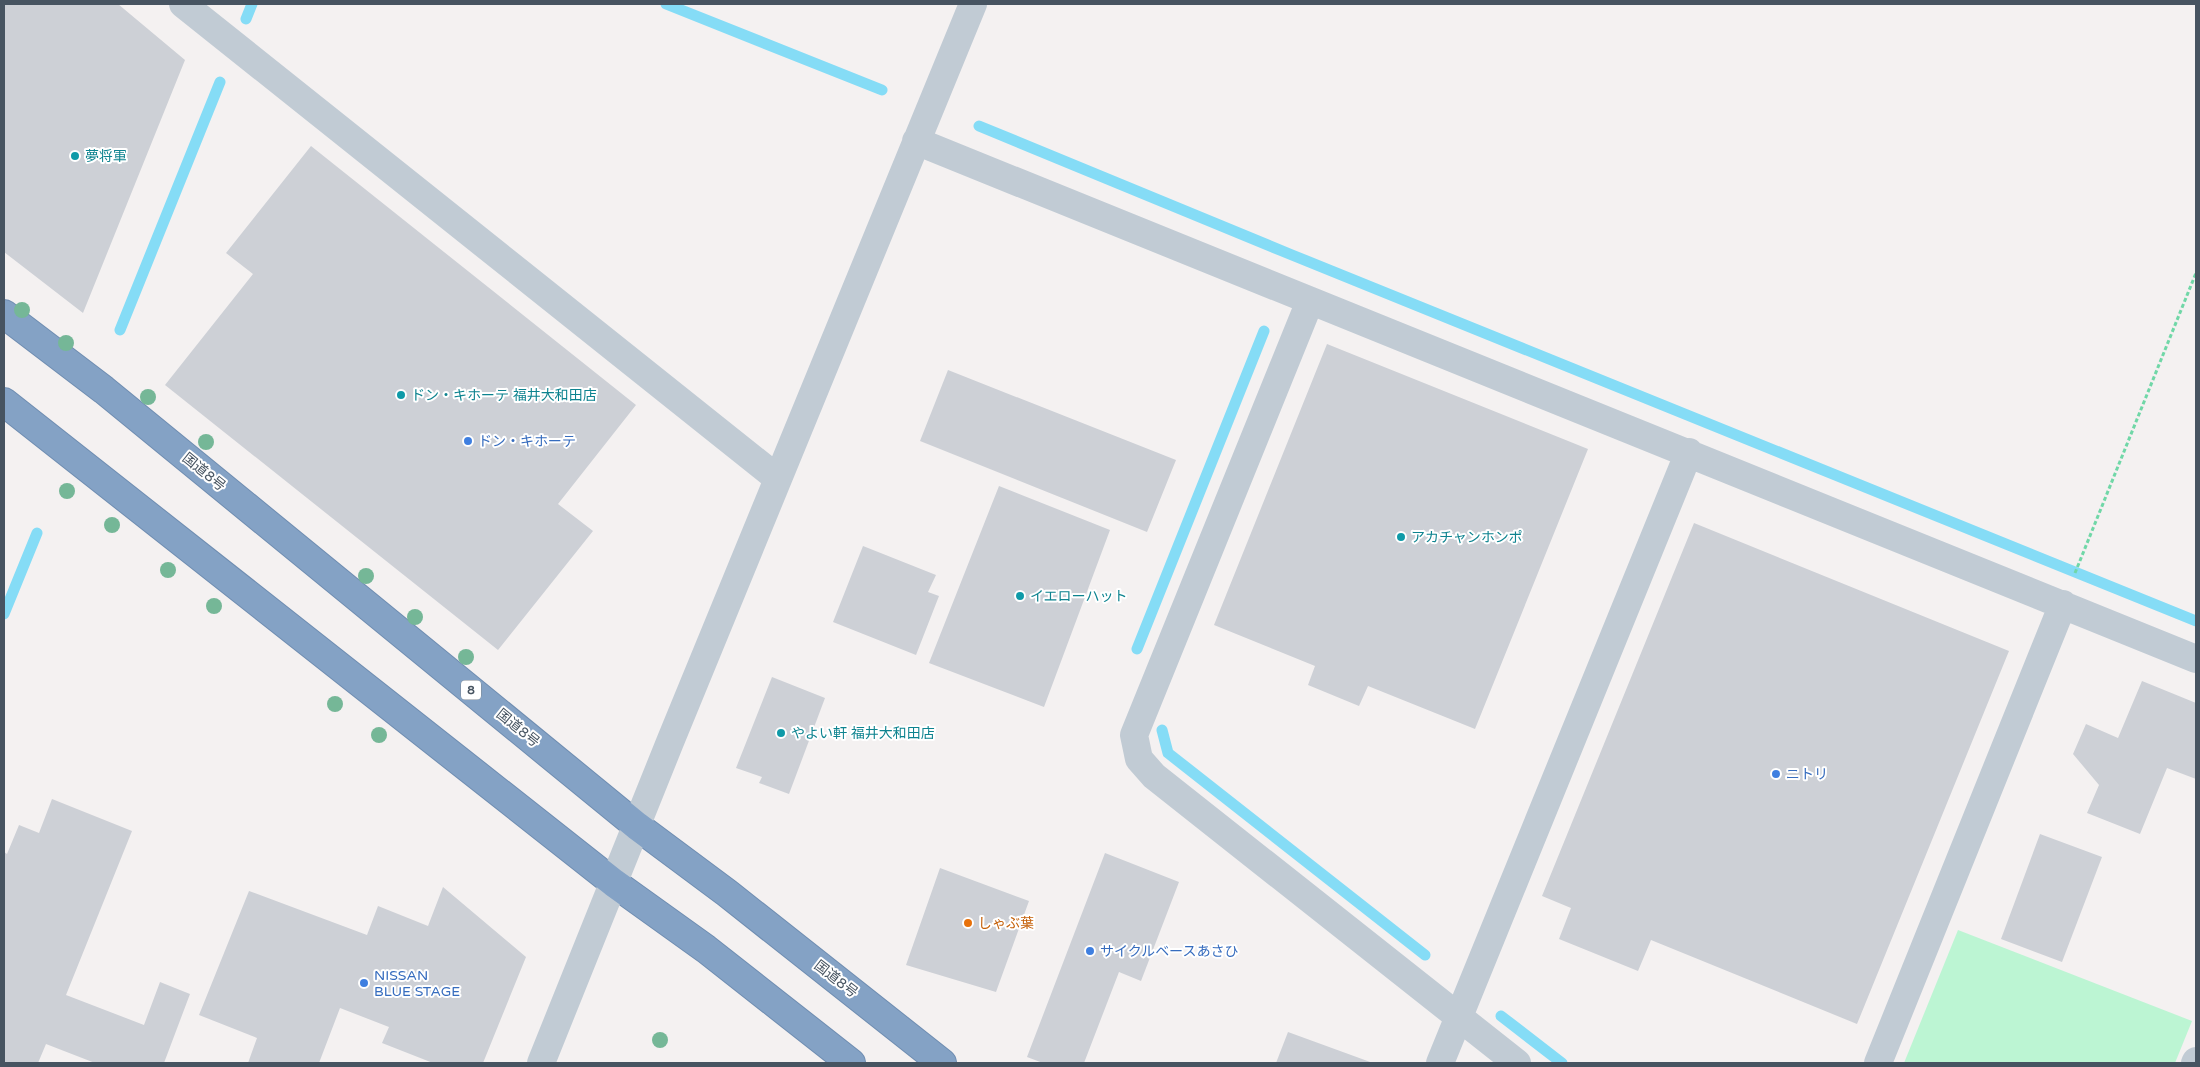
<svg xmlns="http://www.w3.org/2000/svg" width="2200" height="1067" font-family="'Varela Round','Noto Sans JP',sans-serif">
<rect width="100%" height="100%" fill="#f4f1f1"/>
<!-- green -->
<path fill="#bcf5d3" d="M 1958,930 L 2192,1021 L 2175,1063 L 1904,1063 Z"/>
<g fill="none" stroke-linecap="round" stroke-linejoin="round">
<!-- stream -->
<path stroke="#85dcf6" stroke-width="11" d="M 666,4 L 882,90
M 246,19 L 252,4
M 979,126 L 1292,255 L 2196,621
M 120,330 L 220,82
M 4,614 L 37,533
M 1137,649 L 1264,331
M 1162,730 L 1168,753 L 1425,955
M 1501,1016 L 1562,1063"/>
</g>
<!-- building -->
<path fill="#cdd0d6" d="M 4,4 L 118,4 L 185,60 L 83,313 L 4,252 Z
M 311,146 L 636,405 L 558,504 L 593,531 L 498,650 L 165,385 L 253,274 L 226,253 Z
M 1327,344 L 1588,449 L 1475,729 L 1368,686 L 1359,706 L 1308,685 L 1315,666 L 1214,625 Z
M 948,370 L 1176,460 L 1147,532 L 920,441 Z
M 999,486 L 1110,530 L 1044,707 L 929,663 Z
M 1694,523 L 2009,651 L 1857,1024 L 1651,940 L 1638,971 L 1559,939 L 1571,908 L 1542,896 Z
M 863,546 L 936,575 L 928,592 L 939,596 L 916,655 L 833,622 Z
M 772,677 L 825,698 L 789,794 L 759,783 L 762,777 L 736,768 Z
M 2142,681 L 2196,703 L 2196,779 L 2167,768 L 2140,834 L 2087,813 L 2099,785 L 2073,754 L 2086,724 L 2118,738 Z
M 52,799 L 132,831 L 66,995 L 144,1025 L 160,982 L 190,994 L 164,1063 L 95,1063 L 46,1044 L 38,1063 L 4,1063 L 4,852 L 7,854 L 19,825 L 39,833 Z
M 2040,834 L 2102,857 L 2062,962 L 2001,939 Z
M 1105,853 L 1179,882 L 1141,981 L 1119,972 L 1084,1063 L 1043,1063 L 1027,1057 Z
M 940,868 L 1029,901 L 996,992 L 906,965 Z
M 443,887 L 526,957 L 483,1063 L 433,1063 L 382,1043 L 389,1027 L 340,1008 L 319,1063 L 248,1063 L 257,1038 L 199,1015 L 249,891 L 367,935 L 378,906 L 428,926 Z
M 1288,1032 L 1373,1063 L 1276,1063 Z"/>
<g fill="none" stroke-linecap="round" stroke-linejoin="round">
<!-- highway casing -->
<g stroke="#6f8db1" stroke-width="30">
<path id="highway" d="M 4,314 L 104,390 L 637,826 L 727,893 L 942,1063
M 4,402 L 614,883 L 706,949 L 851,1063"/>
</g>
<!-- path -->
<path stroke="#70d7a7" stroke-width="3" stroke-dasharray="4 2.5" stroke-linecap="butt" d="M 2075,573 L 2196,273"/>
<!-- minor -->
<path stroke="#c1cbd4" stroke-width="28" d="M 183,4 L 777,478
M 916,141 L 2196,659
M 1310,301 L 1134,735 L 1139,759 L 1154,776 L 1517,1063
M 541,1063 L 670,742 L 973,4
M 1440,1063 L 1689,452
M 1878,1063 L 2063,604
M 2195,1063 L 2196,1061"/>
<!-- highway -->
<use href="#highway" stroke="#84a2c5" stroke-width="28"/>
</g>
<!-- trees -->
<g fill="#75b797">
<circle cx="22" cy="310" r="8"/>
<circle cx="66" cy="343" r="8"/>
<circle cx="148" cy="397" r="8"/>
<circle cx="206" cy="442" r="8"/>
<circle cx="67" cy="491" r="8"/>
<circle cx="112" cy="525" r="8"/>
<circle cx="168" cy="570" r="8"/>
<circle cx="366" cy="576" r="8"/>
<circle cx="214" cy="606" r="8"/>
<circle cx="415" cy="617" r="8"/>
<circle cx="466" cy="657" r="8"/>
<circle cx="335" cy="704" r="8"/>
<circle cx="379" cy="735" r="8"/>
<circle cx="660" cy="1040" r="8"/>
</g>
<!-- markers -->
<g fill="#0f9aa8" stroke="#fff" stroke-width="2">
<circle cx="75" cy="156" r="5"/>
<circle cx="401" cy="395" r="5"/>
<circle cx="1401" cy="537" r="5"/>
<circle cx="1020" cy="596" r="5"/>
<circle cx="781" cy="733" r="5"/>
</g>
<g fill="#3f7fe0" stroke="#fff" stroke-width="2">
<circle cx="468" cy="441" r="5"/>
<circle cx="1776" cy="774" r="5"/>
<circle cx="1090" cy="951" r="5"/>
<circle cx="364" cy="983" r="5"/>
</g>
<circle fill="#e8710a" stroke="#fff" stroke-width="2" cx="968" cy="923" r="5"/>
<g text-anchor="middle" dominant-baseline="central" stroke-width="4" stroke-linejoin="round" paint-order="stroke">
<!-- shield labels -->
<rect fill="#fff" stroke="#7e8790" stroke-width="1" x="461" y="680.5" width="20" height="19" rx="4"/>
<g font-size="12" font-weight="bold" fill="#475461">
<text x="471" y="690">8</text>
</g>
<!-- culture labels -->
<g font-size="14" fill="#0d838f" stroke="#fff" text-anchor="start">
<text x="85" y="156">夢将軍</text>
<text x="411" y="395">ドン・キホーテ 福井大和田店</text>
<text x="1411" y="537">アカチャンホンポ</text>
<text x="1030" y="596">イエローハット</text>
<text x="791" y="733">やよい軒 福井大和田店</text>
</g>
<!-- shop labels -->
<g font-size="14" fill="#366cbe" stroke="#fff" text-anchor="start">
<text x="478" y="441">ドン・キホーテ</text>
<text x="1786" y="774">ニトリ</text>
<text x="1100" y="951">サイクルベースあさひ</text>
<text x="374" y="975">NISSAN<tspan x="374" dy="16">BLUE STAGE</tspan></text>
</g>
<!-- street labels -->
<g font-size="14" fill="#475461" stroke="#fff">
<text transform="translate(204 472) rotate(39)">国道8号</text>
<text transform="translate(518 728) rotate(39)">国道8号</text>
<text transform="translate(836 979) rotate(38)">国道8号</text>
</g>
<!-- food labels -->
<g font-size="14" fill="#c56008" stroke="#fff" text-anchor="start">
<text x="978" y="923">しゃぶ葉</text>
</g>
</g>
<!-- border -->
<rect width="2200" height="1067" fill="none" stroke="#475461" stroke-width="10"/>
</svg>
